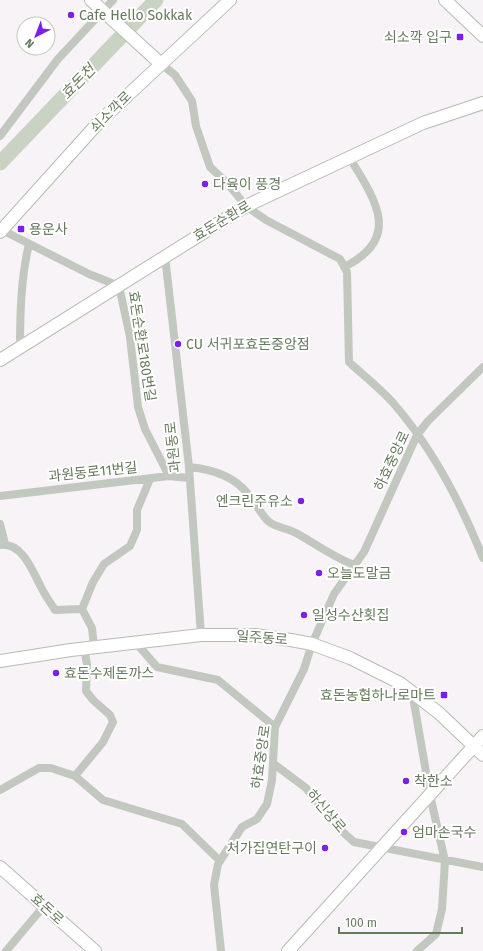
<svg xmlns="http://www.w3.org/2000/svg" width="483" height="951" font-family="'Fira Sans','Noto Sans KR',sans-serif">
<rect width="100%" height="100%" fill="#f7f3f6"/>
<g fill="none" stroke-linecap="round" stroke-linejoin="round">
<!-- river -->
<path stroke="#cad2c3" stroke-width="15" d="M 0,163 L 156,0"/>
<!-- secondary casing -->
<g stroke="#b5bdb1" stroke-width="14">
<path id="secondary" d="M 91,0 L 161,64
M 445,0 L 483,36
M 0,232 L 99,122 L 230,0
M 0,360 L 246,206 L 423,123 L 483,103
M 0,661 L 71,650 L 201,635 L 255,635 L 291,640 L 312,644 L 350,658 L 400,683 L 439,713 L 483,755
M 0,867 L 95,951
M 288,951 L 483,736"/>
</g>
<!-- street -->
<path stroke="#c2c8bf" stroke-width="8" d="M 161,64 L 175,75 L 192,101 L 196,126 L 210,167 L 228,184 L 246,206 L 266,220 L 340,259 L 347,272 L 349,362 C 364,376 381,389 394,404 C 433,449 461,503 483,558
M 0,136 L 58,59 L 113,0
M 2,230 L 89,274 L 119,286 L 130,337 L 138,407 L 145,429 L 169,476
M 165,256 L 189,467 L 201,635
M 344,267 C 403,238 375,199 349,157
M 20,348 C 20,313 21,278 29,244
M 189,467 C 211,469 234,476 248,494 C 255,502 260,513 268,521 C 276,528 287,528 296,533 C 316,544 333,557 354,565
M 0,496 L 169,476 L 189,478
M 0,524 L 5,544
M 0,545 C 22,542 32,570 40,585 C 44,594 50,602 55,610 L 82,609
M 136,643 L 157,667 L 218,680 L 275,727
M 94,648 L 92,628 L 82,609 L 93,582 L 104,564 L 130,546 L 137,530 L 137,510 L 150,479
M 412,691 L 430,795 L 445,861 L 442,909 L 436,934 L 417,951
M 274,764 L 306,788 L 335,825 L 354,842 L 483,867
M 75,776 L 103,742 L 113,722 L 110,715 L 93,700 L 86,691 L 87,664 L 84,649
M 0,790 L 39,768 L 51,768 L 75,776 L 103,800 L 182,824 L 220,861
M 6,951 L 44,906
M 221,951 L 214,885 L 218,864 L 242,827 L 257,819 L 267,804 L 272,780 L 275,727 L 304,669 L 312,644 L 334,594 L 364,552 L 417,435 L 428,421 L 483,367"/>
<!-- secondary -->
<use href="#secondary" stroke="#fff" stroke-width="12"/>
</g>
<!-- markers -->
<g fill="#7e1eec" stroke="#fff" stroke-width="1.5">
<circle cx="71" cy="15" r="4"/>
<rect x="456" y="33" width="8" height="8" rx="2"/>
<circle cx="205" cy="184" r="4"/>
<rect x="17" y="225" width="8" height="8" rx="2"/>
<circle cx="178" cy="344" r="4"/>
<circle cx="301" cy="501" r="4"/>
<circle cx="319" cy="573" r="4"/>
<circle cx="304" cy="615" r="4"/>
<circle cx="56" cy="673" r="4"/>
<rect x="440" y="691" width="8" height="8" rx="2"/>
<circle cx="406" cy="781" r="4"/>
<circle cx="404" cy="832" r="4"/>
<circle cx="325" cy="848" r="4"/>
</g>
<g text-anchor="middle" dominant-baseline="central" stroke-width="4" stroke-linejoin="round" paint-order="stroke">
<!-- poi labels -->
<g font-size="14" fill="#667a5c" stroke="#fff" text-anchor="start">
<text x="79" y="15">Cafe Hello Sokkak</text>
<text x="452" y="37" text-anchor="end">쇠소깍 입구</text>
<text x="213" y="184">다육이 풍경</text>
<text x="29" y="229">용운사</text>
<text x="186" y="344">CU 서귀포효돈중앙점</text>
<text x="293" y="501" text-anchor="end">엔크린주유소</text>
<text x="327" y="573">오늘도말금</text>
<text x="312" y="615">일성수산횟집</text>
<text x="64" y="673">효돈수제돈까스</text>
<text x="436" y="695" text-anchor="end">효돈농협하나로마트</text>
<text x="414" y="781">착한소</text>
<text x="412" y="832">엄마손국수</text>
<text x="317" y="848" text-anchor="end">처가집연탄구이</text>
</g>
<!-- street labels -->
<g font-size="14" fill="#667a5c" stroke="#fff">
<text transform="translate(111 112) rotate(-45)">쇠소깍로</text>
<text transform="translate(222 221) rotate(-31)">효돈순환로</text>
<text transform="translate(142 346) rotate(81)">효돈순환로180번길</text>
<text transform="translate(173 447) rotate(-96)">과원동로</text>
<text transform="translate(392 461) rotate(-65)">하효중앙로</text>
<text transform="translate(93 472) rotate(-6)">과원동로11번길</text>
<text transform="translate(262 638) rotate(4)">일주동로</text>
<text transform="translate(261 757) rotate(-82)">하효중앙로</text>
<text transform="translate(326 811) rotate(49)">하신상로</text>
<text transform="translate(47 909) rotate(42)">효돈로</text>
</g>
<!-- water labels -->
<g font-size="15" font-style="italic" fill="#6b7c5b" stroke="#fff">
<text transform="translate(78 82) rotate(-46)">효돈천</text>
</g>
</g>
<!-- north arrow -->
<g transform="translate(36 36) rotate(222)"><circle r="19" fill="#ffffff" stroke="#c2cabe"/>
<path d="M0-3L7 15L0 10L-7 15Z" fill="#7e1eec"/>
<text y="-6" font-size="11" font-weight="bold" text-anchor="middle" fill="#667a5c">N</text>
</g>
<!-- scale -->
<path d="M339 927v6h123v-6" fill="none" stroke="#667a5c" stroke-width="2"/>
<text x="345" y="927" font-size="12" fill="#667a5c" stroke="#ffffff" stroke-width="3" paint-order="stroke">100 m</text>
</svg>
